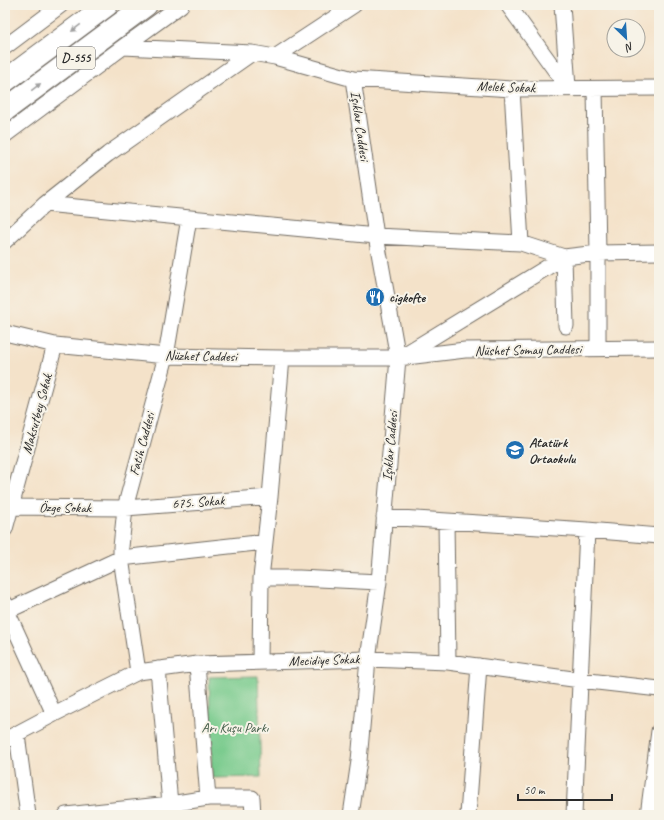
<svg xmlns="http://www.w3.org/2000/svg" width="664" height="820" font-family="Caveat,sans-serif">
<rect width="100%" height="100%" fill="#f7f3e8"/>
<filter id="ink" filterUnits="userSpaceOnUse"><feTurbulence type="fractalNoise" baseFrequency=".025" numOctaves="2"/><feDisplacementMap in="SourceGraphic" scale="8" xChannelSelector="R" yChannelSelector="G"/><feConvolveMatrix kernelMatrix="1 2 1 2 8 2 1 2 1" color-interpolation-filters="sRGB"/></filter>
<filter id="wash" filterUnits="userSpaceOnUse"><feTurbulence type="fractalNoise" baseFrequency=".012" numOctaves="4" result="noise"/><feDisplacementMap in="SourceGraphic" scale="16" xChannelSelector="R" yChannelSelector="G"/><feGaussianBlur stdDeviation="0.9" result="paint"/><feColorMatrix in="noise" values="0 0 0 0 0 0 0 0 0 0 0 0 0 0 0 0 0 1.4 0 .05"/><feComposite in="paint" operator="in"/></filter>
<g filter="url(#wash)">
<rect width="100%" height="100%" fill="#f4e2c9"/>
<!-- green -->
<path fill="#79cb8d" stroke="#527b5c" d="M 258,676 L 261,777 L 212,778 L 209,677 Z"/>
</g>
<g filter="url(#ink)">
<g fill="none" stroke-linecap="round" stroke-linejoin="round">
<!-- minor casing -->
<g stroke="#716b62" stroke-width="17">
<path id="minor" d="M 508,5 L 568,88
M 562,5 L 568,87
M 5,47 L 61,5
M 123,47 L 252,53 L 275,57 L 353,79 L 512,89 L 659,88
M 275,57 L 354,5
M 595,89 L 598,253 L 598,349
M 5,135 L 123,47 L 181,5
M 45,204 L 376,236 L 521,243 L 512,89
M 5,241 L 45,204 L 108,154 L 252,53
M 521,243 L 564,257 L 566,326
M 5,333 L 55,345 L 166,356 L 282,358 L 398,358 L 465,350 L 659,348
M 402,356 L 564,257 L 598,253 L 659,252
M 5,507 L 125,508 L 270,497
M 384,517 L 587,530 L 659,536
M 446,521 L 448,662
M 5,529 L 55,345
M 261,578 L 299,578 L 379,582
M 5,603 L 7,611 L 54,714
M 5,612 L 121,558 L 265,542
M 260,662 L 261,578 L 270,497 L 282,358
M 197,664 L 208,798
M 158,669 L 170,804
M 138,672 L 121,558 L 121,547 L 125,508 L 166,356 L 189,218
M 17,735 L 28,815
M 5,740 L 54,714 L 138,672 L 197,664 L 368,659 L 448,662 L 580,680 L 659,689
M 66,815 L 170,804 L 208,798 L 252,798 L 253,815
M 351,815 L 359,761 L 368,659 L 379,582 L 398,358 L 376,236 L 353,79
M 468,815 L 479,666
M 574,815 L 587,530
M 648,815 L 659,731"/>
</g>
<!-- highway casing -->
<g stroke="#716b62" stroke-width="24">
<path id="highway" d="M 5,81 L 107,5
M 5,110 L 146,5"/>
</g>
<!-- minor -->
<use href="#minor" stroke="#fff" stroke-width="15"/>
<!-- highway -->
<use href="#highway" stroke="#fff" stroke-width="22"/>
</g>
<!-- one-way arrows -->
<defs><path id="oneway-solid" d="M-6-.8H1V-3.2L6.5 0L1 3.2V.8H-6Z"/></defs>
<g fill="#a0a0a0">
<use href="#oneway-solid" transform="translate(76 28) rotate(143)"/>
<use href="#oneway-solid" transform="translate(36 87) rotate(-37)"/>
</g>
</g>
<!-- icons -->
<defs>
<g id="restaurant-disc" transform="scale(1)"><circle r="9.5" fill="#1f6fb2" stroke="#f7f3e8"/><path d="M-5-6h1v4h1v-4h1v4h1v-4h1v5L-1.5 .5V6h-2V.5L-5-1ZM5-6V6H3V1.5H1.5Q1.5-4 5-6Z" fill="#fff"/></g>
<g id="school-disc" transform="scale(1)"><circle r="9.5" fill="#1f6fb2" stroke="#f7f3e8"/><path d="M0-5L7-2L0 1L-7-2ZM-4 1L0 2.5L4 1V4Q0 6-4 4Z" fill="#fff"/></g>
</defs>
<g fill-rule="evenodd">
<use href="#restaurant-disc" x="375" y="297"/>
<use href="#school-disc" x="515" y="450"/>
</g>
<g text-anchor="middle" dominant-baseline="central" stroke-width="4" stroke-linejoin="round" paint-order="stroke">
<!-- shield labels -->
<rect fill="#f7f3e8" stroke="#686764" stroke-width="1" x="57" y="47" width="38" height="22" rx="3"/>
<g font-size="13" font-weight="bold" fill="#2b2b2b">
<text x="76" y="58">D-555</text>
</g>
<!-- street labels -->
<g font-size="14" fill="#2b2b2b" stroke="#f7f3e8">
<text transform="translate(506 87) rotate(2)">Melek Sokak</text>
<text transform="translate(360 126) rotate(82)">Işıklar Caddesi</text>
<text transform="translate(528 350) rotate(-1)">Nüshet Somay Caddesi</text>
<text transform="translate(201 356) rotate(1)">Nüzhet Caddesi</text>
<text transform="translate(37 414) rotate(-75)">Maksutbey Sokak</text>
<text transform="translate(142 444) rotate(-75)">Fatih Caddesi</text>
<text transform="translate(390 446) rotate(-85)">Işıklar Caddesi</text>
<text transform="translate(198 502) rotate(-4)">675. Sokak</text>
<text x="65" y="507">Özge Sokak</text>
<text transform="translate(324 660) rotate(-2)">Mecidiye Sokak</text>
</g>
<!-- poi labels -->
<g font-size="14" font-weight="bold" fill="#2b2b2b" stroke="#f7f3e8" text-anchor="start">
<text x="389" y="297">cigkofte</text>
<text x="529" y="442">Atatürk<tspan x="529" dy="16">Ortaokulu</tspan></text>
</g>
<!-- park labels -->
<g font-size="14" fill="#425b48" stroke="#f7f3e8">
<text x="235" y="727">Arı Kuşu Parkı</text>
</g>
</g>
<!-- margin -->
<rect width="664" height="820" fill="none" stroke="#f7f3e8" stroke-width="20"/>
<!-- north arrow -->
<g transform="translate(626 38) rotate(155)"><circle r="19" fill="#f7f3e8" stroke="#a5a39c"/>
<path d="M0-3L7 15L0 10L-7 15Z" fill="#1f6fb2"/>
<text y="-6" font-size="11" font-weight="bold" text-anchor="middle" fill="#2b2b2b">N</text>
</g>
<!-- scale -->
<path d="M518 794v6h94v-6" fill="none" stroke="#2b2b2b" stroke-width="2"/>
<text x="524" y="794" font-size="12" fill="#2b2b2b" stroke="#f7f3e8" stroke-width="3" paint-order="stroke">50 m</text>
</svg>
